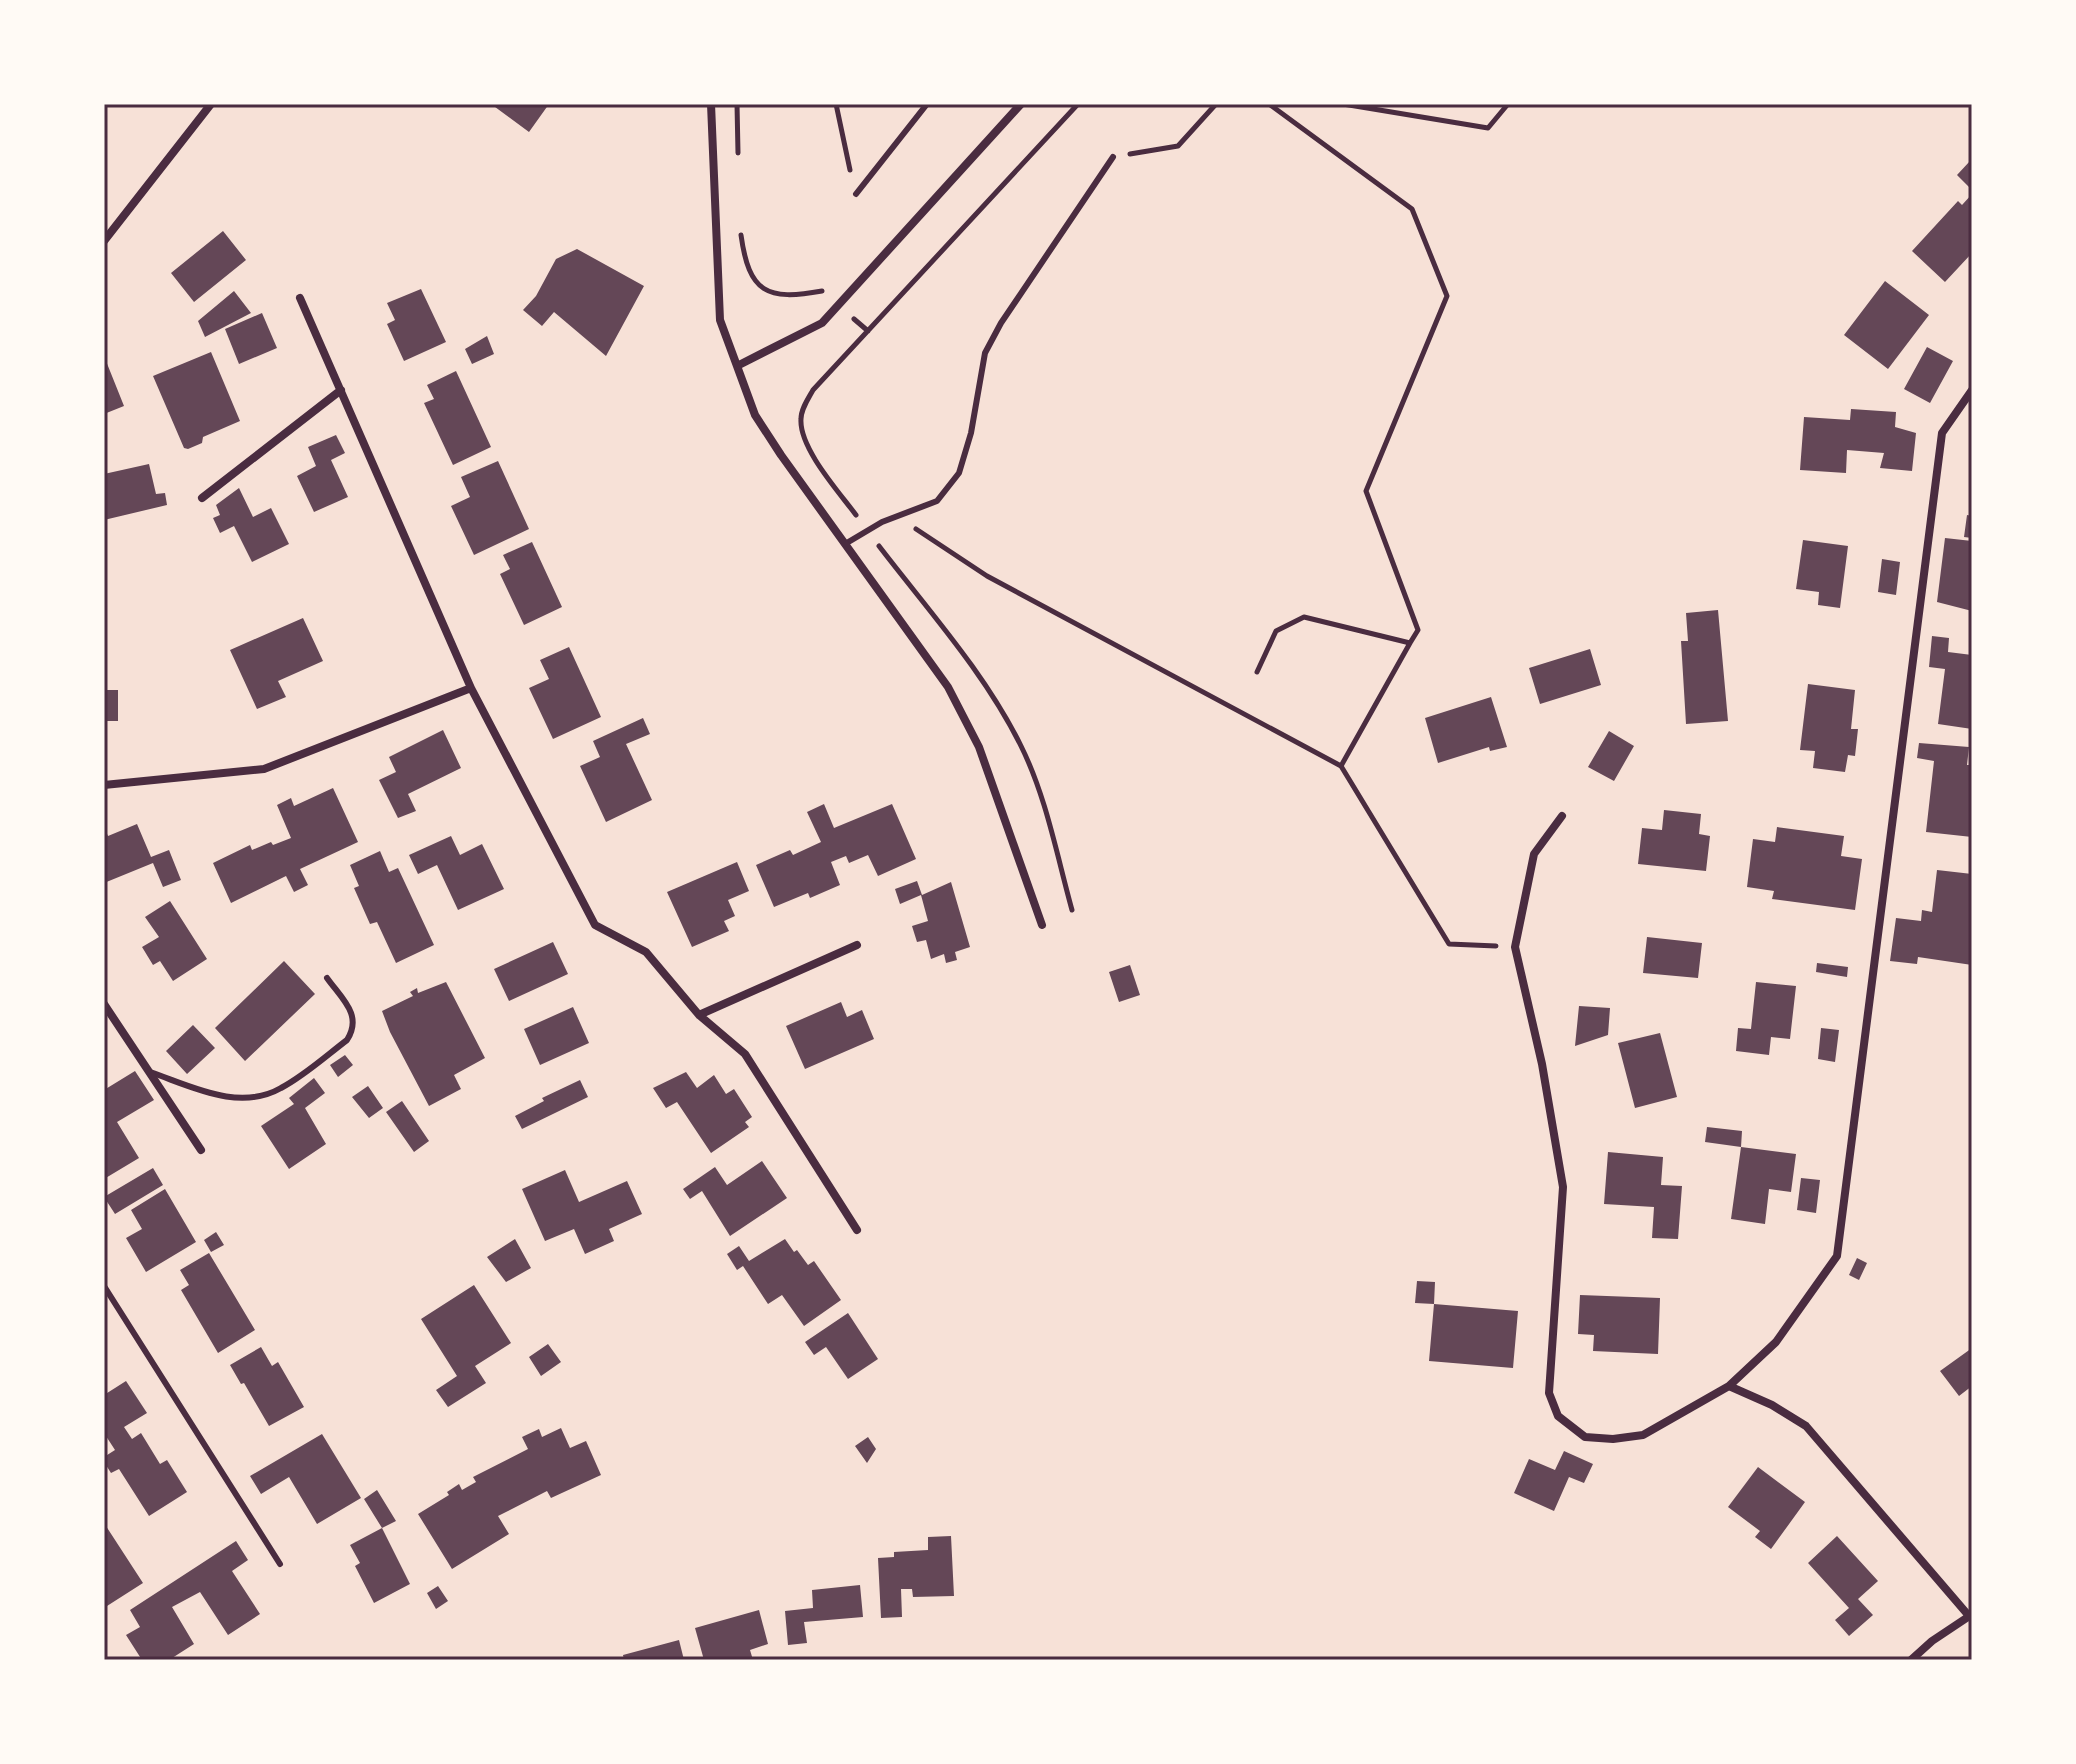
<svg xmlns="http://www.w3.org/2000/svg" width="2076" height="1764" font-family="Inter,sans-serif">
<rect width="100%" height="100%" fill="#f7e1d7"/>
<!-- building -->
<path fill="#644757" d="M 491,104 L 549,104 L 529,132 Z
M 1970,161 L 1972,163 L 1972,190 L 1957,175 Z
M 1972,194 L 1972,253 L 1945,282 L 1912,251 L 1958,201 L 1962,205 Z
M 223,231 L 246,260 L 194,302 L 171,273 Z
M 577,249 L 644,286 L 606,356 L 554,312 L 542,326 L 523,310 L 536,296 L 556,259 Z
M 1885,281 L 1929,315 L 1888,369 L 1844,335 Z
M 421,289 L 446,342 L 404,361 L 387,324 L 395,320 L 387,303 Z
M 234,291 L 251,313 L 205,337 L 198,321 Z
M 262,313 L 277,348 L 239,364 L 225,329 Z
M 487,336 L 494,354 L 472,364 L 465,349 Z
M 1927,347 L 1953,361 L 1930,403 L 1904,389 Z
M 211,352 L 240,421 L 203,437 L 202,443 L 188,449 L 184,448 L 153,376 Z
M 104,356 L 124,406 L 104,414 Z
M 456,371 L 491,447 L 453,465 L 424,403 L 434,399 L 427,385 Z
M 1851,409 L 1896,412 L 1895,427 L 1916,433 L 1912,471 L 1880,468 L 1884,453 L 1847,450 L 1846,473 L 1800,470 L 1804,417 L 1850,420 Z
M 336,435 L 345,453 L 331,460 L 348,497 L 314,512 L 297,476 L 316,466 L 308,447 Z
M 498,461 L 529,529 L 474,555 L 451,506 L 470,497 L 461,477 Z
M 149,464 L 156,494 L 165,493 L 167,505 L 104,520 L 104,474 Z
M 239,488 L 253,517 L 271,508 L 289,544 L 252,562 L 234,526 L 220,533 L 213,518 L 220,515 L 216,505 Z
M 1967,515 L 1972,516 L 1972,538 L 1964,537 Z
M 1945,538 L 1972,541 L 1972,611 L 1937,602 Z
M 1803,540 L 1848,546 L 1840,608 L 1818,605 L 1819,592 L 1796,589 Z
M 532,542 L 562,607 L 524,625 L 500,574 L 510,569 L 503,555 Z
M 1882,559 L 1900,562 L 1896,595 L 1878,592 Z
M 1718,610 L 1728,721 L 1686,724 L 1681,641 L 1688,641 L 1686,613 Z
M 303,618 L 323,661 L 278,681 L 286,697 L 257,709 L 230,650 Z
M 1932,636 L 1949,638 L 1948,652 L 1972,655 L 1972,729 L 1938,724 L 1945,669 L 1929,667 Z
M 569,647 L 601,717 L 553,739 L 529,688 L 549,679 L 540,660 Z
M 1590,649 L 1601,685 L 1540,704 L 1529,668 Z
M 1808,684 L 1855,690 L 1851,729 L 1858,729 L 1855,756 L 1848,755 L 1845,772 L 1813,768 L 1815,751 L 1800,750 Z
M 104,690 L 118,690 L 118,721 L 104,721 Z
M 1491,697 L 1507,747 L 1490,751 L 1489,747 L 1438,763 L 1425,718 Z
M 643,718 L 650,734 L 626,744 L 652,800 L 606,822 L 580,766 L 600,757 L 593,741 Z
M 443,730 L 461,768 L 408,794 L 416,811 L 398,818 L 379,780 L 396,772 L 389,757 Z
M 1609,731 L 1634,746 L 1614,781 L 1588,767 Z
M 1919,743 L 1969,747 L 1967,765 L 1972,765 L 1972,837 L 1926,832 L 1934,761 L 1917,758 Z
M 333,788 L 358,842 L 300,869 L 308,885 L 294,892 L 286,876 L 231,903 L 213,863 L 250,845 L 252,850 L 271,842 L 273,845 L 291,838 L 277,805 L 291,798 L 294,806 Z
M 824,804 L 834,828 L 892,804 L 916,859 L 878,876 L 868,855 L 849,863 L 846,856 L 831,862 L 840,885 L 810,898 L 808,893 L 774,907 L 756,865 L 790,850 L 793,855 L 821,842 L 807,812 Z
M 1664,810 L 1701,814 L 1699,834 L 1710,836 L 1706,871 L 1638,864 L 1642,828 L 1662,830 Z
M 137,824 L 151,857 L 169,850 L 181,880 L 163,887 L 153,863 L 104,883 L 104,827 L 108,836 Z
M 1777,827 L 1844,836 L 1841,856 L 1862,859 L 1855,910 L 1772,899 L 1774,891 L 1747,887 L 1753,839 L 1775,842 Z
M 451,836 L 460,855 L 482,844 L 504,889 L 458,910 L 437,865 L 418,874 L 409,855 Z
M 380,851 L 389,872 L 398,868 L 434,945 L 396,963 L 377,922 L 370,924 L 354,888 L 359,886 L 350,865 Z
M 737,862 L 749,891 L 728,900 L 735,916 L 724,921 L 729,931 L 692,947 L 667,892 Z
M 1937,870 L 1972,874 L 1972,965 L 1918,957 L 1917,964 L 1890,961 L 1896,918 L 1921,921 L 1922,910 L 1932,912 Z
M 917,881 L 922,895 L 951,882 L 970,947 L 955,952 L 957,960 L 946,963 L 944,954 L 931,959 L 926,940 L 917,942 L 912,926 L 928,921 L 921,895 L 900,904 L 895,889 Z
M 170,901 L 207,959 L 173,981 L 160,961 L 153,965 L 142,947 L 159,937 L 145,917 Z
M 1647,937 L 1702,943 L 1698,978 L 1643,973 Z
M 553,942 L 568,974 L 509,1001 L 494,969 Z
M 284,961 L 315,994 L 245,1061 L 215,1028 Z
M 1817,963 L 1848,967 L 1847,977 L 1816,972 Z
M 1130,965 L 1140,995 L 1119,1002 L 1109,972 Z
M 446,982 L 485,1058 L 454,1075 L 461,1089 L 429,1106 L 390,1032 L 382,1011 L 413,996 L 410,992 L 417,988 L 418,993 Z
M 1756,982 L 1796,986 L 1790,1039 L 1771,1037 L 1769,1055 L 1736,1051 L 1738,1028 L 1751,1029 Z
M 841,1002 L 847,1017 L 862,1010 L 874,1039 L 805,1069 L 786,1026 Z
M 1579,1006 L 1610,1008 L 1608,1035 L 1575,1046 Z
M 573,1007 L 589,1043 L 540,1065 L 524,1029 Z
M 193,1025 L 215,1048 L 187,1074 L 166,1051 Z
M 1821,1028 L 1839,1030 L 1835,1062 L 1818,1059 Z
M 1660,1033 L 1677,1097 L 1635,1108 L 1618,1043 Z
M 345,1055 L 353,1065 L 338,1077 L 330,1065 Z
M 135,1071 L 154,1100 L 117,1122 L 139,1158 L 104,1179 L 104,1090 Z
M 686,1072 L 697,1088 L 714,1075 L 726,1094 L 734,1089 L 752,1117 L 745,1122 L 749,1127 L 711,1153 L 677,1102 L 666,1108 L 653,1088 Z
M 314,1078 L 325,1093 L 305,1108 L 326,1144 L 289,1169 L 261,1126 L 294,1104 L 289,1098 Z
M 580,1080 L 588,1097 L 522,1129 L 515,1116 L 544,1101 L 542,1098 Z
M 368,1086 L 383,1108 L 369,1118 L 352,1097 Z
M 402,1101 L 429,1141 L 414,1152 L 386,1112 Z
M 1707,1127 L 1742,1131 L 1741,1147 L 1705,1142 Z
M 1741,1147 L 1796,1154 L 1791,1192 L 1769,1189 L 1765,1224 L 1731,1219 Z
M 1608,1152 L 1663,1157 L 1661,1185 L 1682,1186 L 1678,1239 L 1652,1238 L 1654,1207 L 1604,1204 Z
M 762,1161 L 787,1198 L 730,1236 L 702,1191 L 690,1199 L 683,1189 L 715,1167 L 727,1185 Z
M 153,1168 L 163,1185 L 115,1214 L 104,1197 Z
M 565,1170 L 579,1202 L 627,1181 L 642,1214 L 609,1229 L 614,1241 L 585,1254 L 574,1229 L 545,1241 L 522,1189 Z
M 1801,1178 L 1820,1180 L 1816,1213 L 1797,1210 Z
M 165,1189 L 196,1242 L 146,1272 L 126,1238 L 142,1229 L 131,1210 Z
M 216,1232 L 224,1245 L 211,1252 L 204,1240 Z
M 515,1239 L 531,1268 L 506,1282 L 487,1257 Z
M 785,1239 L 794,1252 L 797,1250 L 808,1265 L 814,1261 L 841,1300 L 804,1326 L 782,1295 L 768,1304 L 743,1266 L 737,1270 L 727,1254 L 739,1246 L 749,1261 Z
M 209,1253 L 255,1330 L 218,1353 L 181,1290 L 189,1285 L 180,1270 Z
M 1857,1258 L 1867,1263 L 1859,1280 L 1849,1275 Z
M 1417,1281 L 1435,1282 L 1434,1304 L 1415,1303 Z
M 474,1285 L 511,1343 L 475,1366 L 486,1383 L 448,1407 L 436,1390 L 457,1376 L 421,1319 Z
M 1580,1295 L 1660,1298 L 1658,1354 L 1593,1351 L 1594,1335 L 1578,1334 Z
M 1434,1304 L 1518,1311 L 1513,1368 L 1429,1361 Z
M 848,1313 L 878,1359 L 848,1379 L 826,1347 L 814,1355 L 805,1342 Z
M 548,1344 L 561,1362 L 541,1376 L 529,1357 Z
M 261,1347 L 272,1366 L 278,1362 L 304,1407 L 269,1426 L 244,1383 L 241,1384 L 230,1365 Z
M 1972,1348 L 1972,1386 L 1959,1396 L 1940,1371 Z
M 126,1381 L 147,1413 L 124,1427 L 132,1439 L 141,1433 L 160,1464 L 167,1460 L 187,1492 L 149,1516 L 119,1469 L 111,1473 L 104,1462 L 104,1457 L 115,1450 L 104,1433 L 104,1395 Z
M 561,1428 L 570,1448 L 586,1441 L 601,1475 L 551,1498 L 547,1491 L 498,1516 L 509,1534 L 452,1569 L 418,1514 L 449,1495 L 447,1492 L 459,1484 L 462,1490 L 476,1482 L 473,1477 L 528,1449 L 522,1437 L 539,1429 L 542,1437 Z
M 322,1434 L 361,1498 L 317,1524 L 289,1477 L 261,1494 L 250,1476 Z
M 868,1437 L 876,1449 L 867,1463 L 855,1446 Z
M 1564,1451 L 1593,1464 L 1584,1483 L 1569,1477 L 1554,1511 L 1514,1493 L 1529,1459 L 1555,1470 Z
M 1758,1467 L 1805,1502 L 1771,1549 L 1755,1537 L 1760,1531 L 1728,1507 Z
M 377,1490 L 396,1521 L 382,1528 L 410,1584 L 374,1603 L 355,1566 L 360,1563 L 350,1545 L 382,1528 L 364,1499 Z
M 104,1523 L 143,1583 L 107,1606 L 104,1601 Z
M 951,1536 L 954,1596 L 913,1597 L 912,1589 L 901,1589 L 902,1617 L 881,1618 L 878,1558 L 894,1557 L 894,1552 L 928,1550 L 928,1537 Z
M 1837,1536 L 1878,1581 L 1858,1599 L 1873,1615 L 1849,1636 L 1835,1620 L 1849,1608 L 1808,1563 Z
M 236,1541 L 248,1560 L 232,1571 L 260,1614 L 228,1635 L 200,1592 L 172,1607 L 194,1644 L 169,1660 L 142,1660 L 126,1635 L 140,1627 L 130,1610 Z
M 860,1585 L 863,1617 L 804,1622 L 807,1643 L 788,1645 L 785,1611 L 813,1608 L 812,1590 Z
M 438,1586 L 448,1601 L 436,1609 L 427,1593 Z
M 759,1610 L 768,1644 L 750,1650 L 753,1660 L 704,1660 L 695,1628 Z
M 679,1640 L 684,1660 L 624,1660 L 623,1655 Z"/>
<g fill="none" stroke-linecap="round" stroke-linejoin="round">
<!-- path -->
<path stroke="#4a2c40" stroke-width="5" d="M 737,104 L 738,153
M 836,104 L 850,170
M 1269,104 L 1412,209 L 1447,296 L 1366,491 L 1418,630 L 1410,643
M 1343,104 L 1488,128 L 1508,104
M 1130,154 L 1178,146 L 1216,104
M 741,235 C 749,293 767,301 822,291
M 854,319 L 868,331
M 856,515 C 839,492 799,448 801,419 C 801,409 808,399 813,390 L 1078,104
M 916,529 L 987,576 L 1341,766 L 1410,643 L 1304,617 L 1276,631 L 1257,672
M 879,546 C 928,610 985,673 1021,746 C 1046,796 1057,856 1072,910
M 1341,766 L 1449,944 L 1496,946"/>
<!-- service -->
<path stroke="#4a2c40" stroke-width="6" d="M 856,194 L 927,104
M 845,544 L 882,522 L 937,501 L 959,473 L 971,433 L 985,353 L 1001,323 L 1113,157
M 150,1072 C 191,1086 239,1112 281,1088 C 304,1076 326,1056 347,1040 C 363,1015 342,999 327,978
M 104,1286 L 280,1564"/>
<!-- minor -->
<path stroke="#4a2c40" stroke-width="8" d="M 711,104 L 720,320 L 737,366
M 1021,104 L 822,323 L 737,366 L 755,415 L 781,455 L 948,687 L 979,747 L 1042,925
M 104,241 L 211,104
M 202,498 L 341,390
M 471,688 L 595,925 L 646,952 L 699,1015 L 745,1054 L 857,1230
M 104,785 L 264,769 L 471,688 L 300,298
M 1562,816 L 1534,854 L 1515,947 L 1542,1064 L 1563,1187 L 1549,1393 L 1558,1416 L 1585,1437 L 1613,1439 L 1643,1435 L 1729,1386 L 1776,1342 L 1837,1256 L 1942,433 L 1972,390
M 104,1004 L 201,1150
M 699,1015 L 857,945
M 1729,1386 L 1772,1405 L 1806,1426 L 1969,1616
M 1911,1660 L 1932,1641 L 1971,1615"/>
</g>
<!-- border -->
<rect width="2076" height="1764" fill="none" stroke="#fffaf5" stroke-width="212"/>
<rect x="106" y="106" width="1864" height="1552" fill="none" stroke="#4a2c40" stroke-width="3"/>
</svg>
